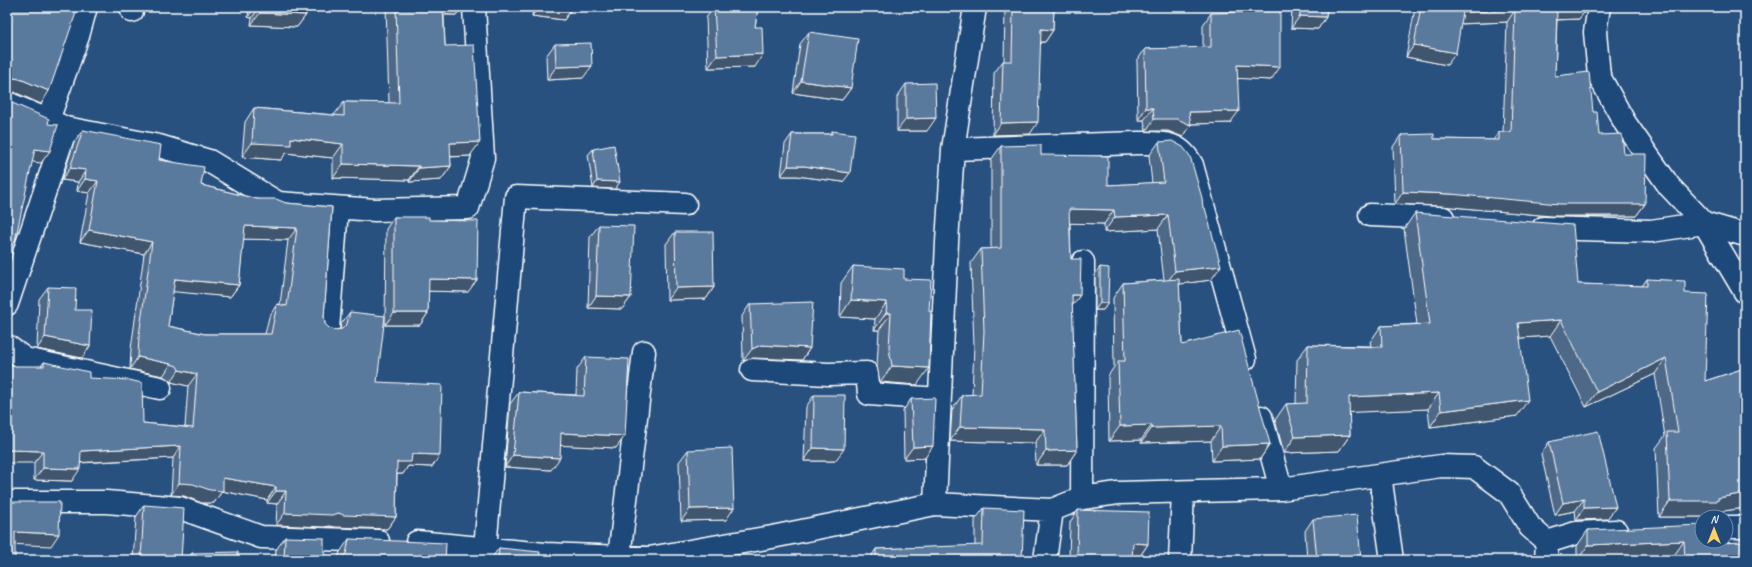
<svg xmlns="http://www.w3.org/2000/svg" width="1752" height="567" font-family="Caveat,sans-serif">
<rect width="100%" height="100%" fill="#28517f"/>
<filter id="ink" filterUnits="userSpaceOnUse"><feTurbulence type="fractalNoise" baseFrequency=".025" numOctaves="2"/><feDisplacementMap in="SourceGraphic" scale="8" xChannelSelector="R" yChannelSelector="G"/><feConvolveMatrix kernelMatrix="1 2 1 2 8 2 1 2 1" color-interpolation-filters="sRGB"/></filter>
<g filter="url(#ink)">
<g fill="none" stroke-linecap="round" stroke-linejoin="round">
<!-- minor casing -->
<g stroke="#fff" stroke-width="25">
<path id="minor" d="M 132,7 L 132,11
M 7,103 L 66,128 L 7,304
M 48,120 L 78,36 L 86,7
M 66,128 L 159,146 L 209,161 L 278,203 L 375,210 L 468,208 L 483,158 L 474,7
M 953,149 L 1138,143 C 1163,143 1179,141 1192,165 L 1245,359
M 1370,215 L 1443,218
M 1543,228 L 1651,231 L 1704,223
M 328,330 L 337,208
M 7,346 L 25,359 L 160,388
M 752,370 L 828,374 L 867,373 L 869,394 L 939,399
M 1261,417 L 1281,489
M 1380,475 L 1392,560
M 1082,498 L 1083,262
M 7,502 L 106,502 L 180,508 L 261,537 L 378,541
M 935,504 L 947,242 L 953,149 L 975,7
M 1726,527 L 1745,527
M 417,542 L 545,554 L 649,558 L 772,537 L 935,504 L 1052,510 L 1082,498 L 1118,493 L 1281,489 L 1441,466 L 1474,467 L 1509,493 L 1530,527 L 1547,542 L 1576,533 L 1616,531
M 485,548 L 516,197 L 685,204
M 619,557 L 644,352
M 1045,560 L 1052,510
M 1180,560 L 1183,492
M 1546,560 L 1547,542"/>
</g>
<!-- tertiary casing -->
<g stroke="#fff" stroke-width="25">
<path id="tertiary" d="M 1704,223 L 1745,235"/>
</g>
<!-- secondary casing -->
<g stroke="#fff" stroke-width="25">
<path id="secondary" d="M 1599,7 L 1595,32 L 1599,76 L 1625,123 L 1669,186 L 1704,223 L 1745,292"/>
</g>
<!-- minor -->
<use href="#minor" stroke="#1f4a7a" stroke-width="22"/>
<!-- tertiary -->
<use href="#tertiary" stroke="#1f4a7a" stroke-width="22"/>
<!-- secondary -->
<use href="#secondary" stroke="#1f4a7a" stroke-width="22"/>
</g>
<!-- wall -->
<path fill="#4d6987" stroke="#fff" fill-rule="evenodd" d="M 249,7 L 306,7 L 306,15 L 297,27 L 251,25 L 252,18 L 248,17 Z
M 386,7 L 462,7 L 456,15 L 444,15 L 445,46 L 470,156 L 450,157 L 451,166 L 441,180 L 409,182 L 409,180 L 333,178 L 333,158 L 286,153 L 281,160 L 242,157 L 245,122 L 254,108 L 334,115 L 344,102 L 389,103 Z
M 533,7 L 572,7 L 564,20 L 532,16 Z
M 713,7 L 758,7 L 755,27 L 755,67 L 708,68 L 706,18 Z
M 1005,7 L 1054,7 L 1053,30 L 1045,42 L 1040,42 L 1030,134 L 993,135 L 994,73 L 1003,61 L 1004,61 Z
M 1292,7 L 1327,7 L 1326,17 L 1318,29 L 1291,28 Z
M 1416,7 L 1588,7 L 1579,19 L 1557,20 L 1555,76 L 1593,112 L 1599,135 L 1624,154 L 1645,204 L 1636,216 L 1551,216 L 1441,206 L 1395,204 L 1393,147 L 1401,135 L 1434,139 L 1493,140 L 1499,132 L 1503,132 L 1507,22 L 1461,24 L 1447,65 L 1406,57 L 1415,8 Z
M 1211,13 L 1271,80 L 1238,78 L 1230,123 L 1191,124 L 1191,125 L 1183,137 L 1168,131 L 1146,131 L 1144,120 L 1138,120 L 1137,61 L 1145,49 L 1203,48 L 1203,25 Z
M 809,32 L 851,88 L 842,100 L 793,93 L 800,44 Z
M 555,44 L 583,78 L 547,80 L 546,56 Z
M 906,84 L 927,131 L 897,131 L 897,97 Z
M 83,130 L 159,160 L 201,185 L 257,199 L 286,203 L 332,207 L 324,317 L 325,324 L 329,328 L 335,330 L 340,329 L 341,324 L 350,312 L 377,382 L 432,467 L 408,466 L 403,474 L 397,474 L 396,517 L 387,529 L 335,527 L 330,526 L 324,527 L 276,525 L 277,504 L 267,503 L 267,500 L 222,491 L 214,503 L 202,503 L 184,496 L 171,495 L 173,458 L 80,463 L 72,481 L 34,480 L 34,463 L 41,366 L 44,362 L 89,378 L 143,423 L 185,427 L 188,386 L 171,382 L 168,379 L 163,376 L 130,369 L 131,349 L 144,254 L 80,242 L 89,193 L 77,191 L 78,182 L 62,180 L 74,142 ZM 243,239 L 288,240 L 280,305 L 277,304 L 269,317 L 265,334 L 205,334 L 168,326 L 173,291 L 230,297 L 239,285 Z
M 832,131 L 843,182 L 797,176 L 781,176 L 785,144 L 792,134 L 830,134 Z
M 1159,142 L 1211,280 L 1179,284 L 1182,345 L 1270,444 L 1260,459 L 1212,461 L 1211,441 L 1141,443 L 1141,440 L 1109,441 L 1108,376 L 1114,367 L 1113,298 L 1123,283 L 1164,280 L 1158,229 L 1104,232 L 1104,224 L 1070,223 L 1071,259 L 1080,295 L 1072,306 L 1077,450 L 1067,465 L 1036,465 L 1035,443 L 950,441 L 952,410 L 962,395 L 972,395 L 974,346 L 971,263 L 981,249 L 991,249 L 991,160 L 1001,146 L 1041,155 L 1108,185 L 1152,183 L 1149,156 Z
M 593,149 L 615,189 L 593,188 L 588,155 Z
M 1415,213 L 1578,284 L 1642,286 L 1647,279 L 1685,293 L 1705,381 L 1745,368 L 1745,508 L 1709,513 L 1707,517 L 1659,517 L 1656,448 L 1665,436 L 1655,374 L 1586,407 L 1550,336 L 1520,338 L 1517,416 L 1430,427 L 1428,409 L 1349,412 L 1350,435 L 1339,451 L 1284,453 L 1275,420 L 1286,404 L 1296,404 L 1297,360 L 1308,345 L 1371,346 L 1370,342 L 1381,326 L 1417,324 L 1404,229 Z
M 394,217 L 429,220 L 468,292 L 428,291 L 428,313 L 420,325 L 385,325 L 386,229 Z
M 599,225 L 631,297 L 622,309 L 588,308 L 590,237 Z
M 675,232 L 714,287 L 706,299 L 667,300 L 666,244 Z
M 853,266 L 904,279 L 917,385 L 880,382 L 877,366 L 879,330 L 874,330 L 875,319 L 840,317 L 841,283 Z
M 1100,267 L 1108,303 L 1103,310 L 1095,310 L 1095,274 Z
M 48,287 L 75,310 L 90,346 L 82,358 L 37,349 L 39,299 Z
M 750,304 L 810,348 L 802,360 L 753,358 L 743,361 L 742,316 Z
M 586,357 L 616,448 L 560,445 L 551,470 L 505,467 L 510,404 L 519,392 L 576,395 L 577,369 Z
M 814,395 L 835,461 L 804,461 L 806,407 Z
M 911,399 L 925,458 L 904,459 L 903,411 Z
M 1549,442 L 1616,507 L 1607,519 L 1576,520 L 1575,511 L 1555,515 L 1541,454 Z
M 688,450 L 726,520 L 681,521 L 679,462 Z
M 144,505 L 181,560 L 133,560 L 136,517 Z
M 984,508 L 1022,560 L 869,560 L 876,549 L 975,546 L 975,520 Z
M 1078,510 L 1148,544 L 1140,556 L 1133,556 L 1132,560 L 1069,560 L 1070,522 Z
M 1313,519 L 1361,560 L 1307,560 L 1305,531 Z
M 1588,530 L 1719,543 L 1745,560 L 1673,560 L 1673,557 L 1577,560 L 1577,546 Z
M 285,537 L 324,552 L 328,557 L 334,559 L 338,558 L 340,552 L 349,539 L 445,560 L 275,560 L 276,550 Z
M 499,548 L 539,560 L 490,560 Z
M 192,553 L 238,560 L 187,560 Z"/>
<!-- shaded-wall -->
<path fill="#3f556e" stroke="#fff" d="M 255,7 L 259,7 L 252,18 L 248,17 Z
M 438,7 L 462,7 L 456,15 L 433,14 Z
M 538,7 L 561,7 L 572,8 L 564,20 L 532,16 Z
M 1588,7 L 1579,19 L 1549,20 L 1557,8 Z
M 1515,10 L 1507,22 L 1455,24 L 1463,12 Z
M 260,13 L 306,15 L 297,27 L 251,25 Z
M 1300,16 L 1326,17 L 1318,29 L 1291,28 Z
M 1041,29 L 1053,30 L 1045,42 L 1032,42 Z
M 1414,45 L 1456,53 L 1447,65 L 1406,57 Z
M 763,54 L 755,67 L 708,68 L 717,56 Z
M 1237,65 L 1280,67 L 1271,80 L 1229,78 Z
M 592,66 L 583,78 L 547,80 L 556,67 Z
M 14,78 L 20,79 L 49,91 L 41,104 L 12,91 L 7,91 L 7,82 L 8,81 Z
M 801,81 L 851,88 L 842,100 L 793,93 Z
M 1146,108 L 1153,108 L 1144,120 L 1138,120 Z
M 1239,111 L 1230,123 L 1188,124 L 1191,125 L 1183,137 L 1168,131 L 1146,131 L 1154,119 L 1189,112 Z
M 936,118 L 927,131 L 897,131 L 906,119 Z
M 1038,122 L 1030,134 L 993,135 L 1001,123 Z
M 291,138 L 343,144 L 333,158 L 286,153 L 281,160 L 242,157 L 252,143 Z
M 480,142 L 470,156 L 440,157 L 450,143 Z
M 35,149 L 50,151 L 41,163 L 26,161 Z
M 343,164 L 419,166 L 409,180 L 333,178 Z
M 451,166 L 441,180 L 409,182 L 419,168 Z
M 788,166 L 804,166 L 850,173 L 843,182 L 797,176 L 781,176 Z
M 70,168 L 86,170 L 78,182 L 62,180 Z
M 85,179 L 98,181 L 89,193 L 77,191 Z
M 597,181 L 620,182 L 615,189 L 593,188 Z
M 1403,192 L 1450,194 L 1645,204 L 1636,216 L 1551,216 L 1441,206 L 1395,204 Z
M 1069,209 L 1114,210 L 1104,224 L 1059,223 Z
M 1168,215 L 1158,229 L 1104,232 L 1115,217 Z
M 245,226 L 297,228 L 288,240 L 236,239 Z
M 89,230 L 152,242 L 144,254 L 80,242 Z
M 1221,266 L 1211,280 L 1165,286 L 1175,271 Z
M 175,279 L 239,285 L 230,297 L 166,291 Z
M 429,279 L 477,280 L 468,292 L 420,291 Z
M 714,287 L 706,299 L 667,300 L 676,288 Z
M 1072,295 L 1080,295 L 1070,309 Z
M 596,296 L 631,297 L 622,309 L 588,308 Z
M 851,300 L 887,302 L 875,319 L 840,317 Z
M 1100,303 L 1108,303 L 1103,310 L 1095,310 Z
M 394,313 L 428,313 L 420,325 L 385,325 Z
M 886,313 L 891,313 L 879,330 L 874,330 Z
M 1561,320 L 1550,336 L 1507,339 L 1518,323 Z
M 45,337 L 90,346 L 82,358 L 37,349 Z
M 761,345 L 810,348 L 802,360 L 753,358 L 743,361 L 752,349 Z
M 138,357 L 171,364 L 163,376 L 130,369 Z
M 1666,358 L 1655,374 L 1586,407 L 1597,392 Z
M 892,366 L 929,368 L 917,385 L 880,382 Z
M 179,370 L 197,374 L 188,386 L 171,382 Z
M 1439,393 L 1428,409 L 1338,413 L 1349,397 Z
M 1528,400 L 1517,416 L 1430,427 L 1441,411 Z
M 1152,425 L 1141,440 L 1109,441 L 1120,426 Z
M 1221,426 L 1211,441 L 1141,443 L 1152,428 Z
M 960,427 L 1045,429 L 1035,443 L 950,441 Z
M 561,433 L 625,436 L 616,448 L 553,445 Z
M 1350,435 L 1339,451 L 1284,453 L 1295,437 Z
M 1270,444 L 1260,459 L 1212,461 L 1222,446 Z
M 181,446 L 173,458 L 72,463 L 81,451 Z
M 933,446 L 925,458 L 904,459 L 913,447 Z
M 813,448 L 844,449 L 835,461 L 804,461 Z
M 7,450 L 43,451 L 34,463 L 7,463 Z
M 1077,450 L 1067,465 L 1036,465 L 1046,451 Z
M 412,454 L 440,455 L 432,467 L 408,466 L 403,474 L 389,474 L 397,462 Z
M 513,455 L 560,458 L 551,470 L 505,467 Z
M 43,468 L 80,469 L 72,481 L 34,480 Z
M 223,478 L 276,487 L 267,500 L 222,491 L 214,503 L 202,503 L 184,496 L 171,495 L 179,483 Z
M 276,491 L 286,491 L 277,504 L 267,503 Z
M 1745,493 L 1745,508 L 1709,513 L 1707,517 L 1659,517 L 1670,501 L 1718,498 Z
M 1584,499 L 1575,511 L 1555,515 L 1563,503 Z
M 1616,507 L 1607,519 L 1576,520 L 1584,508 Z
M 734,508 L 726,520 L 681,521 L 690,509 Z
M 285,513 L 339,513 L 396,517 L 387,529 L 335,527 L 330,526 L 324,527 L 276,525 Z
M 15,532 L 59,534 L 51,546 L 7,544 Z
M 1684,541 L 1673,557 L 1578,560 L 1588,545 Z
M 1133,543 L 1148,544 L 1140,556 L 1124,556 Z"/>
<!-- building -->
<path fill="#5a7a9d" stroke="#fff" fill-rule="evenodd" d="M 7,7 L 78,7 L 49,91 L 20,79 L 14,78 L 8,81 L 7,82 Z
M 260,7 L 306,7 L 306,15 L 260,13 Z
M 396,7 L 443,7 L 445,46 L 474,45 L 480,142 L 450,143 L 451,166 L 419,168 L 419,166 L 343,164 L 343,144 L 291,138 L 291,145 L 252,143 L 254,108 L 344,116 L 344,102 L 399,103 Z
M 561,7 L 572,7 L 572,8 Z
M 714,7 L 758,7 L 755,27 L 762,27 L 763,54 L 717,56 Z
M 1013,7 L 1054,7 L 1053,30 L 1041,29 L 1038,122 L 1001,123 L 1003,61 L 1012,61 Z
M 1300,7 L 1327,7 L 1326,17 L 1300,16 Z
M 1421,7 L 1588,7 L 1557,8 L 1555,76 L 1589,72 L 1593,112 L 1597,112 L 1599,135 L 1622,134 L 1624,154 L 1646,154 L 1645,204 L 1559,204 L 1450,194 L 1403,192 L 1401,135 L 1434,134 L 1434,139 L 1499,140 L 1499,132 L 1511,132 L 1515,10 L 1463,12 L 1456,53 L 1414,45 Z
M 1280,11 L 1280,67 L 1237,65 L 1239,111 L 1189,112 L 1191,125 L 1177,119 L 1154,119 L 1153,108 L 1146,108 L 1145,49 L 1211,47 L 1211,13 Z
M 809,32 L 858,39 L 851,88 L 801,81 Z
M 591,43 L 592,66 L 556,67 L 555,44 Z
M 935,83 L 936,118 L 906,119 L 906,84 Z
M 7,99 L 10,102 L 49,119 L 48,124 L 58,125 L 50,151 L 35,149 L 8,273 L 7,278 Z
M 83,130 L 161,145 L 159,160 L 204,167 L 201,185 L 257,199 L 276,199 L 286,203 L 332,207 L 324,317 L 325,324 L 329,328 L 335,330 L 342,329 L 347,324 L 350,312 L 385,316 L 377,382 L 442,385 L 440,455 L 412,454 L 411,462 L 397,462 L 396,517 L 343,515 L 339,513 L 332,515 L 285,513 L 286,491 L 276,491 L 276,487 L 223,478 L 223,491 L 210,490 L 193,484 L 179,483 L 181,446 L 81,451 L 80,469 L 43,468 L 43,451 L 7,450 L 7,366 L 44,366 L 44,362 L 89,372 L 89,378 L 129,380 L 142,383 L 143,423 L 193,428 L 197,374 L 179,370 L 177,366 L 171,364 L 138,357 L 139,336 L 152,242 L 89,230 L 98,181 L 85,179 L 86,170 L 70,168 ZM 245,226 L 297,228 L 287,306 L 277,304 L 271,334 L 205,334 L 168,326 L 175,279 L 239,285 Z
M 832,131 L 855,134 L 850,173 L 804,166 L 788,166 L 792,134 L 832,134 Z
M 1172,141 L 1183,147 L 1190,156 L 1202,198 L 1203,208 L 1205,208 L 1221,266 L 1175,271 L 1168,215 L 1115,217 L 1114,210 L 1069,209 L 1071,259 L 1081,259 L 1080,295 L 1072,295 L 1077,450 L 1046,451 L 1045,429 L 960,427 L 962,395 L 981,394 L 984,331 L 981,249 L 1001,248 L 1001,146 L 1041,145 L 1041,155 L 1108,156 L 1108,185 L 1164,182 L 1159,142 Z
M 614,145 L 620,182 L 597,181 L 593,149 Z
M 1415,213 L 1573,225 L 1578,284 L 1647,286 L 1647,279 L 1685,281 L 1685,293 L 1708,294 L 1705,381 L 1745,368 L 1745,493 L 1718,498 L 1718,501 L 1670,501 L 1667,432 L 1678,432 L 1666,358 L 1597,392 L 1561,320 L 1518,323 L 1528,400 L 1441,411 L 1439,393 L 1349,397 L 1350,435 L 1295,437 L 1286,404 L 1307,403 L 1308,345 L 1382,347 L 1381,326 L 1430,324 Z
M 394,217 L 429,217 L 429,220 L 478,221 L 477,280 L 429,279 L 428,313 L 394,313 Z
M 599,225 L 634,226 L 631,297 L 596,296 Z
M 675,232 L 713,232 L 714,287 L 676,288 Z
M 853,266 L 904,269 L 904,279 L 931,280 L 929,311 L 931,311 L 929,368 L 892,366 L 889,349 L 891,313 L 886,313 L 887,302 L 851,300 Z
M 1100,267 L 1109,268 L 1108,303 L 1100,303 Z
M 1179,279 L 1182,345 L 1239,330 L 1270,444 L 1222,446 L 1221,426 L 1152,428 L 1152,425 L 1120,426 L 1118,361 L 1125,361 L 1123,283 Z
M 48,287 L 76,288 L 75,310 L 92,310 L 90,346 L 45,337 Z
M 813,302 L 810,348 L 761,345 L 752,349 L 750,304 Z
M 586,357 L 629,359 L 625,436 L 561,433 L 560,458 L 513,455 L 519,392 L 584,396 Z
M 814,395 L 845,395 L 844,449 L 813,448 Z
M 935,398 L 933,446 L 913,447 L 911,399 Z
M 1598,431 L 1616,507 L 1584,508 L 1584,499 L 1563,503 L 1549,442 Z
M 732,448 L 734,508 L 690,509 L 688,450 Z
M 7,502 L 60,502 L 59,534 L 15,532 L 15,560 L 7,560 Z
M 144,505 L 184,508 L 181,560 L 141,560 Z
M 984,508 L 1024,510 L 1022,560 L 876,560 L 876,549 L 983,545 Z
M 1078,510 L 1149,512 L 1148,544 L 1133,543 L 1132,560 L 1077,560 Z
M 1357,515 L 1361,560 L 1317,560 L 1313,519 Z
M 1702,525 L 1702,541 L 1719,541 L 1719,543 L 1745,542 L 1745,560 L 1685,560 L 1684,541 L 1588,545 L 1588,530 L 1589,530 Z
M 285,537 L 324,538 L 324,552 L 328,557 L 334,559 L 341,558 L 346,554 L 349,539 L 446,543 L 445,560 L 284,560 Z
M 499,548 L 540,552 L 539,560 L 498,560 Z
M 238,552 L 238,560 L 192,560 L 192,553 Z"/>
</g>
<!-- margin -->
<rect width="1752" height="567" fill="none" stroke="#1f4a7a" stroke-width="24"/>
<rect x="12" y="12" width="1728" height="543" fill="none" stroke="#fff" stroke-width="1.5" filter="url(#ink)"/>
<!-- north arrow -->
<g transform="translate(1714 529)"><circle r="19" fill="#1f4a7a" stroke="#7992af"/>
<path d="M0-3L7 15L0 10L-7 15Z" fill="#ffd166"/>
<text y="-6" font-size="11" font-weight="bold" text-anchor="middle" fill="#ffffff">N</text>
</g>
</svg>
